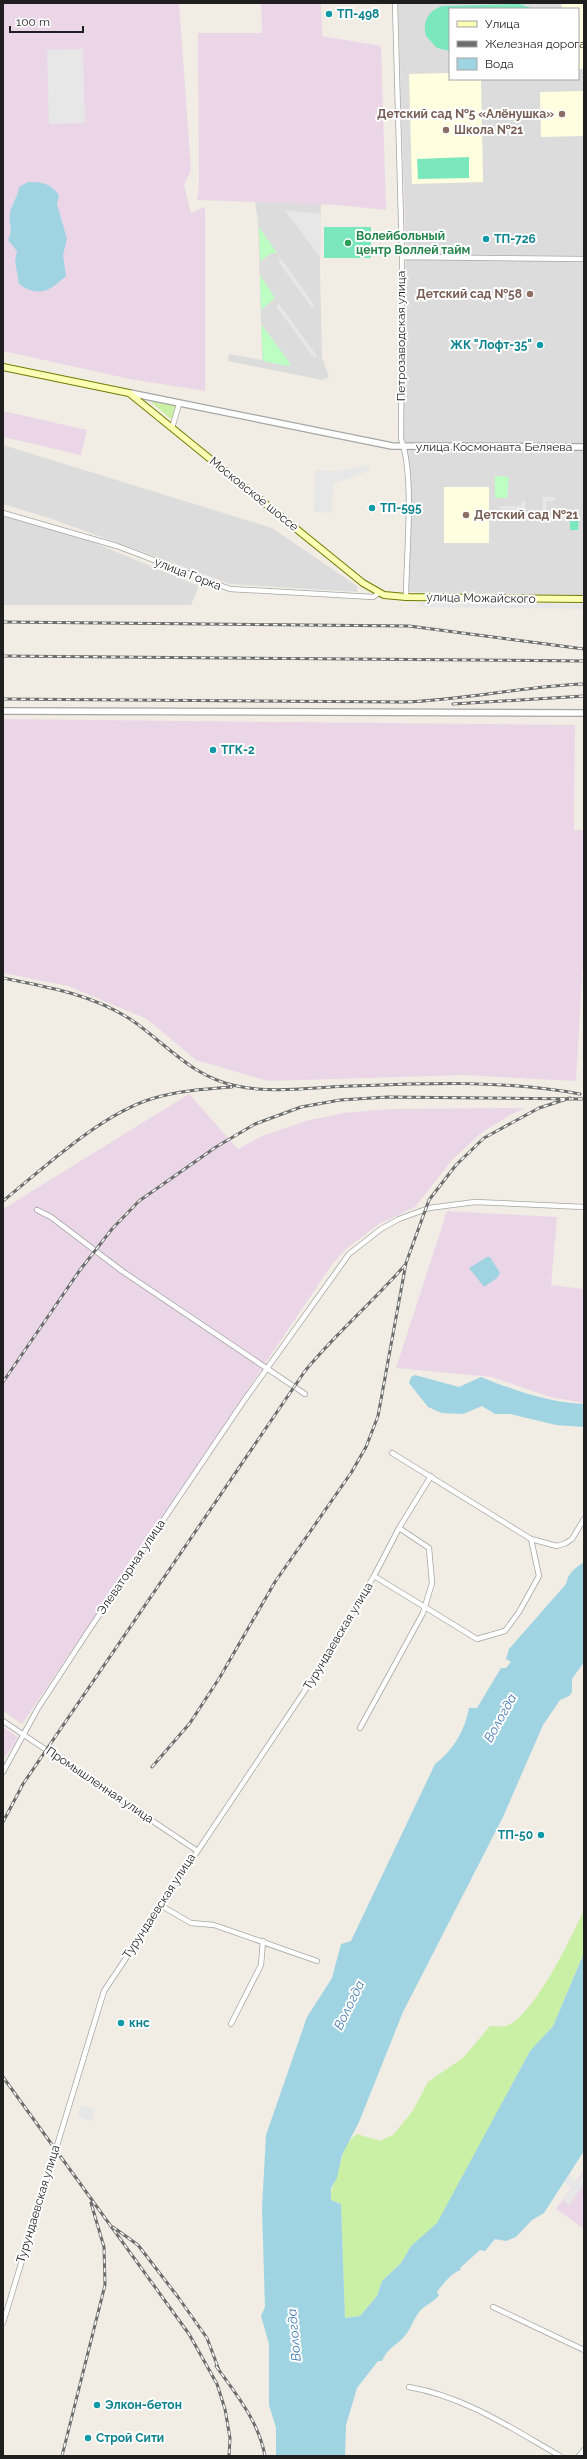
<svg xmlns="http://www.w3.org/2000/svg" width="587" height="2459" font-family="Raleway,sans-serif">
<rect width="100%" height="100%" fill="#f1ede4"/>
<!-- residential -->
<path fill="#dddcdc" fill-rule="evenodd" d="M 398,3 L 584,3 L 584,256 L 406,254 ZM 450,9 L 578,9 L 578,79 L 450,79 Z
M 255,202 L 321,204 L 320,270 L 322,357 L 329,377 L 322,380 L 228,361 L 229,354 L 262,360 L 258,222 Z
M 406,259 L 584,261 L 584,444 L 403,443 Z
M 3,445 L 272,528 L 357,586 L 358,592 L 230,584 L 52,519 L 3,504 Z
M 407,449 L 584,451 L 584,595 L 409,592 Z
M 3,516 L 90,541 L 199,586 L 191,605 L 3,605 Z"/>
<!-- industrial -->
<path fill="#ebd6e7" d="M 3,3 L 179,3 L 191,170 L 184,185 L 191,213 L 205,207 L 205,391 L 130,379 L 3,351 Z
M 261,3 L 321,3 L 322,36 L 381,46 L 386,210 L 338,205 L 197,200 L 199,183 L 198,33 L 262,33 Z
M 3,411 L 87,430 L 81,455 L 3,437 Z
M 3,719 L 575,725 L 574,830 L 584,830 L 584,941 L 576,1081 L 463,1075 L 268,1081 L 196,1060 L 147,1019 L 68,986 L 3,973 Z
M 189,1094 L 238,1149 L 262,1136 L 306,1121 L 343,1113 L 388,1109 L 526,1108 L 512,1114 L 481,1133 L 452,1160 L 415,1207 L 379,1224 L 346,1249 L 333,1263 L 22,1724 L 3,1711 L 3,1209 Z
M 447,1211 L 557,1217 L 551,1285 L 584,1289 L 584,1403 L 550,1397 L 492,1377 L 396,1368 Z
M 3,1727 L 18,1737 L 3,1761 Z
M 584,2170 L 584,2229 L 556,2209 Z"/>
<!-- education -->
<path fill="#ffffdf" d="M 561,3 L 584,3 L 584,69 L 578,69 L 578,9 L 562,9 Z
M 450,73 L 450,79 L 481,79 L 483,182 L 412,184 L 409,74 Z
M 584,91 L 584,136 L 541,137 L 540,92 Z
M 444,487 L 489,487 L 489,543 L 444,543 Z"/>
<!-- grass -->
<path fill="#caf0a5" d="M 151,400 L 176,406 L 172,420 L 151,402 Z
M 584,1910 L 584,1953 L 553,2026 L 530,2051 L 437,2224 L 411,2246 L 401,2263 L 382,2281 L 377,2296 L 360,2316 L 345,2318 L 341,2204 L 331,2200 C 331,2186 333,2188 337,2176 C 342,2161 342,2144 357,2134 L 380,2141 L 393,2135 L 412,2112 L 428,2082 L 464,2057 L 490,2026 C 495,2026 501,2027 506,2026 C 533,2018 572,1936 584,1910 Z"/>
<!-- park -->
<path fill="#bdffc3" d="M 259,227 L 277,253 L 272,253 L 260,261 Z
M 260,275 L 275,298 L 261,310 Z
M 261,324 L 290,363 L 289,366 L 263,361 Z
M 495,476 L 509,477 L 507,498 L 495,498 Z"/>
<!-- pitch -->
<path fill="#7be7bd" d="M 519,4 L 535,9 L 450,9 L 450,51 L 437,48 L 426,36 C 422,22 428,11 442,6 Z
M 469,157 L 469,178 L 418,179 L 417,159 Z
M 324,227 L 371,227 L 371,258 L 324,258 Z
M 570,517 L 579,517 L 578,530 L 570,530 Z"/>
<!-- parking -->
<path fill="#e7e7e7" d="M 83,49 L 85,123 L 49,124 L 47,50 Z
M 285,210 L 321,214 L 320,257 Z
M 281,259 L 315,306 L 312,308 L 278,261 Z
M 279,304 L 317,356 L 314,358 L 276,306 Z
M 369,465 L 369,471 L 333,484 L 332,513 L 314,512 L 315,470 L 336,471 Z
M 543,497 L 555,497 L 555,501 L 546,501 L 546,515 L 542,515 Z
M 522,501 L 525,501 L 525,510 L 500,509 L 500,506 L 521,506 Z
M 420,602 L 584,604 L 584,609 L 420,607 Z
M 81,2105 L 95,2110 L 91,2122 L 77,2116 Z
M 563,2171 L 577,2182 L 584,2173 L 584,2184 L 569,2205 L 563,2200 L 572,2188 L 558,2178 Z"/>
<!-- water -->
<path fill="#a0d4e3" d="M 28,182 C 42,182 50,183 59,195 L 57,204 L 67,239 L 63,255 L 66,276 C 50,291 39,298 19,284 L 15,261 L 17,251 L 8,240 C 14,228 8,224 10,213 C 12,203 18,197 19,187 Z
M 487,1257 L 490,1257 L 500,1273 L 497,1278 L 484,1287 L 469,1268 Z
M 415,1375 L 459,1387 L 481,1377 C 513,1390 550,1403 584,1404 L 584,1427 L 556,1425 L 510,1414 L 495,1414 L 482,1406 L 463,1414 L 442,1413 L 428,1407 L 409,1383 L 411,1377 Z
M 584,1562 L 584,1662 L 572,1679 L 572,1692 L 569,1696 L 560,1700 L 543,1725 L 503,1817 L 403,2012 L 359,2122 L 342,2155 L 337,2178 L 331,2188 L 331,2200 L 341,2204 L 345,2318 L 360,2316 L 377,2296 L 382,2281 L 401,2263 L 411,2246 L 437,2223 L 530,2051 L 553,2026 L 584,1953 L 584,2151 L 544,2213 L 532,2220 L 516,2237 L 506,2241 L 495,2239 L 485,2251 L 480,2250 L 460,2268 L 461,2270 C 452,2272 443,2284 437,2292 L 439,2295 C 433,2303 426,2304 420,2311 C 413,2319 411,2330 403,2338 C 395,2346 387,2349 382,2361 L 378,2361 L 357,2388 L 346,2425 L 345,2456 L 276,2456 L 276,2428 L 269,2405 L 269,2344 L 261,2316 L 265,2307 L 262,2208 L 266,2135 L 307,2017 L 332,1978 L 341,1944 L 351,1941 L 435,1764 C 453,1751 465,1730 469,1708 L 477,1708 L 501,1668 L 506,1668 L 511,1662 L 506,1659 L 509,1649 L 566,1584 C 568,1573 575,1568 584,1562 Z"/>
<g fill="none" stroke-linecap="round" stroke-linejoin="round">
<!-- minor casing -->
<g stroke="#a6a6a6" stroke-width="6">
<path id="minor" d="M 395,3 L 402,257 L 401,439 C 415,474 406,556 406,597
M 402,257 L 584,259
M 172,428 L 179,404
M 3,513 L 117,546 L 230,589 L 373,597 L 379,593
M 37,1210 L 51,1217 L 122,1271 L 305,1394
M 392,1453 L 531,1539 L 557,1546 L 566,1543 L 572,1539 L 584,1519
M 374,1576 L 477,1639 L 505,1631 L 519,1612 L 539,1576 L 531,1539
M 3,1721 L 196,1850
M 360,1728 L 423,1613 L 432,1583 L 429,1548 L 399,1528
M 3,1772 L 38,1708 L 89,1630 L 243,1402 L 349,1254 L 381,1229 L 399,1219 L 429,1208 L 475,1202 L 584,1207
M 160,1905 L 191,1923 L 214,1925 L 317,1961
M 231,2024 L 261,1965 L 263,1941
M 493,2307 L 584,2350
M 3,2323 L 104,1991 L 316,1674 L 374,1576 L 399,1528 L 431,1476
M 409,2387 C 466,2397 511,2428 560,2456
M 579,2456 L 584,2450"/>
</g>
<!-- tertiary casing -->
<g stroke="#a6a6a6" stroke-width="8">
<path id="tertiary" d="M 130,393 L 392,446 L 584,447
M 3,711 L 584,713"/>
</g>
<!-- secondary casing -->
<g stroke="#6f7c00" stroke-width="8">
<path id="secondary" d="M 3,367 L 129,393 L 363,583 L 384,595 L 406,597 L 584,599"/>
</g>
<!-- minor -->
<use href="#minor" stroke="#fff" stroke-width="4.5"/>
<!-- tertiary -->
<use href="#tertiary" stroke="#fff" stroke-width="5.5"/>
<!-- secondary -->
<use href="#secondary" stroke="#fbffb4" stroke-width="6"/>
<!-- rail casing -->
<g stroke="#6d6d6d" stroke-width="3">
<path id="rail" d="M 3,622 L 409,626 L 584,649
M 3,656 L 584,661
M 3,699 L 404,702 C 465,700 524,686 584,684
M 453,704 L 584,696
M 3,978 C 47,987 91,994 130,1019 C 166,1043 191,1077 237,1086 C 274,1094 315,1087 352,1086 C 428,1083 505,1080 580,1094
M 3,1201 C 45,1167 100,1115 151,1099 C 177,1091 205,1089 232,1087
M 3,1382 L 80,1270 L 112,1229 L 139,1201 L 216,1147 L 255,1124 L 301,1107 L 340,1100 L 388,1097 L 584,1099
M 152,1767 L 190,1723 L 220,1677 L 275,1582 L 351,1473 L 366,1447 L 378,1416 L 406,1263 L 429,1200 L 456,1165 L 484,1138 L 539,1108 L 570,1098
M 3,1822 L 23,1784 L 305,1371 C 336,1333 373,1302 405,1265
M 3,2077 L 189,2334 L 217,2384 L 225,2409 L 230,2438 L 229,2456
M 113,2227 L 138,2245 L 178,2297 L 207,2338 L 219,2370
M 216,2366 C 236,2394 259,2422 265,2456
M 62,2456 L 105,2285 L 104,2247 L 91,2203"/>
</g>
<!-- rail -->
<use href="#rail" stroke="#fff" stroke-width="1.5" stroke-dasharray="4.5" stroke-linecap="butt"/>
</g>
<!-- markers -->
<g fill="#0f9aa8" stroke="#fff" stroke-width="1.5">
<circle cx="329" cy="14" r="4"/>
<circle cx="486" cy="239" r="4"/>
<circle cx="540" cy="345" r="4"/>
<circle cx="372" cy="508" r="4"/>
<circle cx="213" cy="750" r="4"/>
<circle cx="541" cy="1835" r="4"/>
<circle cx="121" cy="2023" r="4"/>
<circle cx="97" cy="2405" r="4"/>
<circle cx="88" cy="2438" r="4"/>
</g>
<g fill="#8d6e63" stroke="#fff" stroke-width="1.5">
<circle cx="562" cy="114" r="4"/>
<circle cx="446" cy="130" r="4"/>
<circle cx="530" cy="294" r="4"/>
<circle cx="466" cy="515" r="4"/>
</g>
<circle fill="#2e9e5b" stroke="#fff" stroke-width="1.5" cx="348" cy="243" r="4"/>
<g text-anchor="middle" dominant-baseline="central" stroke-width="4" stroke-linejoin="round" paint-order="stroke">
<!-- culture labels -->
<g font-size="12" font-weight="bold" fill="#0d838f" stroke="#fff" text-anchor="start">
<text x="337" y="14">ТП-498</text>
<text x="494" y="239">ТП-726</text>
<text x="532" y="345" text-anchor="end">ЖК "Лофт-35"</text>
<text x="380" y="508">ТП-595</text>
<text x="221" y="750">ТГК-2</text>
<text x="533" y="1835" text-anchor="end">ТП-50</text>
<text x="129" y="2023">кнс</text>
<text x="105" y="2405">Элкон-бетон</text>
<text x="96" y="2438">Строй Сити</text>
</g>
<!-- education labels -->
<g font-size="12" font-weight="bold" fill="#785e54" stroke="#fff" text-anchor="end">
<text x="554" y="114">Детский сад №5 «Алёнушка»</text>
<text x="454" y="130" text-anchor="start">Школа №21</text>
<text x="522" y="294">Детский сад №58</text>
<text x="474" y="515" text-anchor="start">Детский сад №21</text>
</g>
<!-- leisure labels -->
<g font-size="12" font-weight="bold" fill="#27864d" stroke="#fff" text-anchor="start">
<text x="356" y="236">Волейбольный<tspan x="356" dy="14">центр Воллей тайм</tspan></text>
</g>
<!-- street labels -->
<g font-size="12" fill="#1f1f1f" stroke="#fff">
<text transform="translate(401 336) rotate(-90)">Петрозаводская улица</text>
<text x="494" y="447">улица Космонавта Беляева</text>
<text transform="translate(254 494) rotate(39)">Московское шоссе</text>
<text transform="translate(188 574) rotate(21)">улица Горка</text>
<text transform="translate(481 598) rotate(1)">улица Можайского</text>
<text transform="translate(131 1567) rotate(-56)">Элеваторная улица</text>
<text transform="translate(338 1636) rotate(-59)">Турундаевская улица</text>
<text transform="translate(100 1785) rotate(34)">Промышленная улица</text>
<text transform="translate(159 1906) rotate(-57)">Турундаевская улица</text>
<text transform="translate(38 2204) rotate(-73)">Турундаевская улица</text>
</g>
<!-- water labels -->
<g font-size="13" font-style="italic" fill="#3f78b1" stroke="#fff">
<text transform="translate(500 1718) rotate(-61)">Вологда</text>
<text transform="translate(349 2005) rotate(-64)">Вологда</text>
<text transform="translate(294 2335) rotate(-95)">Вологда</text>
</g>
</g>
<!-- border -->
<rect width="587" height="2459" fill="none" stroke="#1f1f1f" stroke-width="8"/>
<!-- legend -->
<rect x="449" y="8" width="130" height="72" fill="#ffffff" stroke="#a5a5a5"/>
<rect x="457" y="21" width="20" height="6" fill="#fbffb4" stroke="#a5a5a5"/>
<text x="485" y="28" font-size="12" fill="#1f1f1f">Улица</text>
<rect x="457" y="41" width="20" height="6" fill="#6d6d6d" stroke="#a5a5a5"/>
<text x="485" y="48" font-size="12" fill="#1f1f1f">Железная дорога</text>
<rect x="457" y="58" width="20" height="12" fill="#a0d4e3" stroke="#a5a5a5"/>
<text x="485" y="68" font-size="12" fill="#1f1f1f">Вода</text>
<!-- scale -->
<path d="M10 26v6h73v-6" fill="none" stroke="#1f1f1f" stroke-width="2"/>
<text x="16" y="26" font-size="12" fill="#1f1f1f" stroke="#ffffff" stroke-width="3" paint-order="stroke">100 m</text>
</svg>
